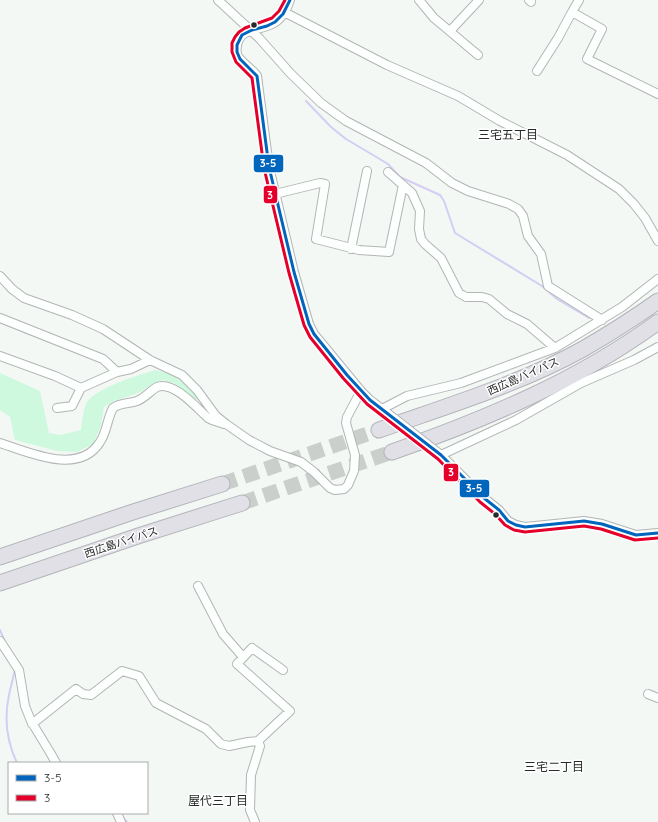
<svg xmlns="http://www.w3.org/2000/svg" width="658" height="822" font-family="Quicksand,'Noto Sans JP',sans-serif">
<rect width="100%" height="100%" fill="#f3f8f5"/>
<!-- green -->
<path fill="#cef9de" d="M 155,370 L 171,374 L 195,390 L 200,399 L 197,400 L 174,383 L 163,380 L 154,383 L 141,392 L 114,401 L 104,407 L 101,426 L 93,444 L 77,452 L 57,451 L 15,440 L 10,417 L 0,410 L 0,373 L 40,391 L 49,433 L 60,435 L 81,430 C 82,422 83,409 87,402 C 98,387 136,376 155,370 Z"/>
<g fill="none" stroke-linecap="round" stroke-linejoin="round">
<!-- stream -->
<path stroke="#d5cdf3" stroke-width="2" d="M 306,101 L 331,127 L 346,139 L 388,164 L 400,177 L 440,195 L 444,201 L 455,233 L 542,286 L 557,299 L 589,318
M 0,630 L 5,642
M 15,670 C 13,678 11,686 9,695 C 4,718 7,742 17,763
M 122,817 L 127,822"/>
<!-- motorway-tunnel -->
<path stroke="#cacfcc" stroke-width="15" stroke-dasharray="15 8" stroke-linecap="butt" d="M 222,484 L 379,430
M 242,503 L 392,452"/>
<!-- minor casing -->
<g stroke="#b2b5b3" stroke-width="10">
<path id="minor" d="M 218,0 L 259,38 L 291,74 L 321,103 L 346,121 L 426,163 L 452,183 L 468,191 L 509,204 L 518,209 L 523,216 L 528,236 L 541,254 L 548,286 L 602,320
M 290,0 C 287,9 281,20 272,24 C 260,31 241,27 237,45 C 237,47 236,51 237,54 C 239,61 253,69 257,76 L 269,167 L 294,272 L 309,324 L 314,334 L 361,391 L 370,400 L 395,419
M 419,0 L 434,18 L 478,55
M 529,0 L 531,2
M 284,12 L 387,65 L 458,96 L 500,121 L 567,155 L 619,189 L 634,204 L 645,218 L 658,241
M 572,12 L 579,0
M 450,31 L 479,0
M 537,71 L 558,38 L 572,12 L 602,29 L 587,59 L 658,94
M 388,172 L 412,193 L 420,211 L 419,229 L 421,239 L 425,244 L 441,258 L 459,293 L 466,297 L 482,297 L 489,299 L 507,314 L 527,324 L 555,348
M 275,194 L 320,183 L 325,184 L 316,239 L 359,250 L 389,252 L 403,185
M 351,249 L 367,171
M 0,276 L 12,289 L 24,298 L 72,315 L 103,329 L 150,360 L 182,375 L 197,390 L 216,416 L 226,424 L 249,440 L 270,451 L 301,462 L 314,472 L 330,488 L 335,490 L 344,489 L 348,485 L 354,471 L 355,455 L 346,423 L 347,417 L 361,391
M 0,318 L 103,359 L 117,372
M 0,356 L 55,376 L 81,388 L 117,372 L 131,369 L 150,360
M 57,408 L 72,406 L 81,388
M 382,409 L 407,396 L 461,383 L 555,348 L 622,307 L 658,279
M 0,443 C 29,452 79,476 100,442 C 107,432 107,419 113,408 C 121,402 129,404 137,401 C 145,398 150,391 157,387 C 173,380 197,408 208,418 L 212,420 L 224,424
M 432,448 L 441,455 L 484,498 L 499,510 L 508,521 L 516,525 L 525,527 L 535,526 L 584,521 L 602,524 L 636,535 L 658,533
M 441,455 L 516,420 L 581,383 L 634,360 L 658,347
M 198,586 L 223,634 L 243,657
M 0,641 L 19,670 L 25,706 L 31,721 L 51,754 L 56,763
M 648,694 L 658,698
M 32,724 L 76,689 L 83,694 L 91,695 L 122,671 L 139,676 L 156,703 L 206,729 L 221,744 L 229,746 L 248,742 L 258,741 L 260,746 L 251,775 L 250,810 L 255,822
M 258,741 L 290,711 L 237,664 L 252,648 L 283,670
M 117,813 L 121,822"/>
</g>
<!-- motorway casing -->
<g stroke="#b3b4ba" stroke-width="17">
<path id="motorway" d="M 379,430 C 447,406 520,384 583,349 C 609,334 634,318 658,301
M 392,452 C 486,419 577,381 658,322
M 0,557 L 133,512 L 222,484
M 0,583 L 138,536 L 242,503"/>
</g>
<!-- minor -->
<use href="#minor" stroke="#fdfefe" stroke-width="8"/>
<!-- motorway -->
<use href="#motorway" stroke="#e1e0e7" stroke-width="15"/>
<!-- minor-bridge casing -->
<g stroke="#b2b5b3" stroke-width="10" stroke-linecap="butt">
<path id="minor-bridge" d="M 395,419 L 432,448"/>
</g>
<!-- minor-bridge -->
<use href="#minor-bridge" stroke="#fdfefe" stroke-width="8"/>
<!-- bus-1 casing -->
<g stroke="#fff" stroke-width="6">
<path id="bus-1" d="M 290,0 L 283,14 L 275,22 L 267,26 L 252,30 L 242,35 L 237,45 L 237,52 L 240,59 L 257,76 L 269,167 L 294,272 L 309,324 L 314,334 L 347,375 L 370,400 L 441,455 L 484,498 L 499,510 L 508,521 L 516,525 L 525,527 L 584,521 L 602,524 L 636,535 L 658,533"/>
</g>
<!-- bus-2 casing -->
<g stroke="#fff" stroke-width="6">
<path id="bus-2" d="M 285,0 L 279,11 L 272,18 L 245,28 L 239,32 L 235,37 L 232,43 L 232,52 L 236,62 L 252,78 L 264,168 L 289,273 L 304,325 L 310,337 L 343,378 L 367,404 L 438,459 L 480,502 L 495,514 L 505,525 L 514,530 L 525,532 L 584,526 L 601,529 L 635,540 L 658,538"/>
</g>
<!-- bus-1 -->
<use href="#bus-1" stroke="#0065bd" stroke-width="3"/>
<!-- bus-2 -->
<use href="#bus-2" stroke="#e4002b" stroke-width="3"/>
</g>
<!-- markers -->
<g fill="#262a28" stroke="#fff" stroke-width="1.5">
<circle cx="254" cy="25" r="3.5"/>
<circle cx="496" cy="515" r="3.5"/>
</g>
<g text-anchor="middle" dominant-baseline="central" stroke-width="3" stroke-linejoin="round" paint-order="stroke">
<!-- street labels -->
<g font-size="11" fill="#262a28" stroke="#fff">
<text transform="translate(523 376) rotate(-24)">西広島バイパス</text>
<text transform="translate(121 542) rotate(-18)">西広島バイパス</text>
</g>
<!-- neighbourhood labels -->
<g font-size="12" fill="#262a28" stroke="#fff">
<text x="508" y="134">三宅五丁目</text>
<text x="554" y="766">三宅二丁目</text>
<text x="218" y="800">屋代三丁目</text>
</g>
</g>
<g stroke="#fff" stroke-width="1.5">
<rect x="253" y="154" width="31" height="19" rx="4" fill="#0065bd"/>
<rect x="263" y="185" width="15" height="19" rx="4" fill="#e4002b"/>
<rect x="443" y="463" width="16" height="19" rx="4" fill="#e4002b"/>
<rect x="459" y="479" width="31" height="19" rx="4" fill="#0065bd"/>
</g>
<g font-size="11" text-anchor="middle" font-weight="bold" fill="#fff">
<text x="268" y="167">3-5</text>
<text x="270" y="199">3</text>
<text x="451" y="476">3</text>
<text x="474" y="492">3-5</text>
</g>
<!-- legend -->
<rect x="8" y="762" width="140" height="52" fill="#ffffff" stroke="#a8aaa9"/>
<rect x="16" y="775" width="20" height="6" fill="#0065bd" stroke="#a8aaa9"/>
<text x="44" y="782" font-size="12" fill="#262a28">3-5</text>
<rect x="16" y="795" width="20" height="6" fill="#e4002b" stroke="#a8aaa9"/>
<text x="44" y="802" font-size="12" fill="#262a28">3</text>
</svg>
